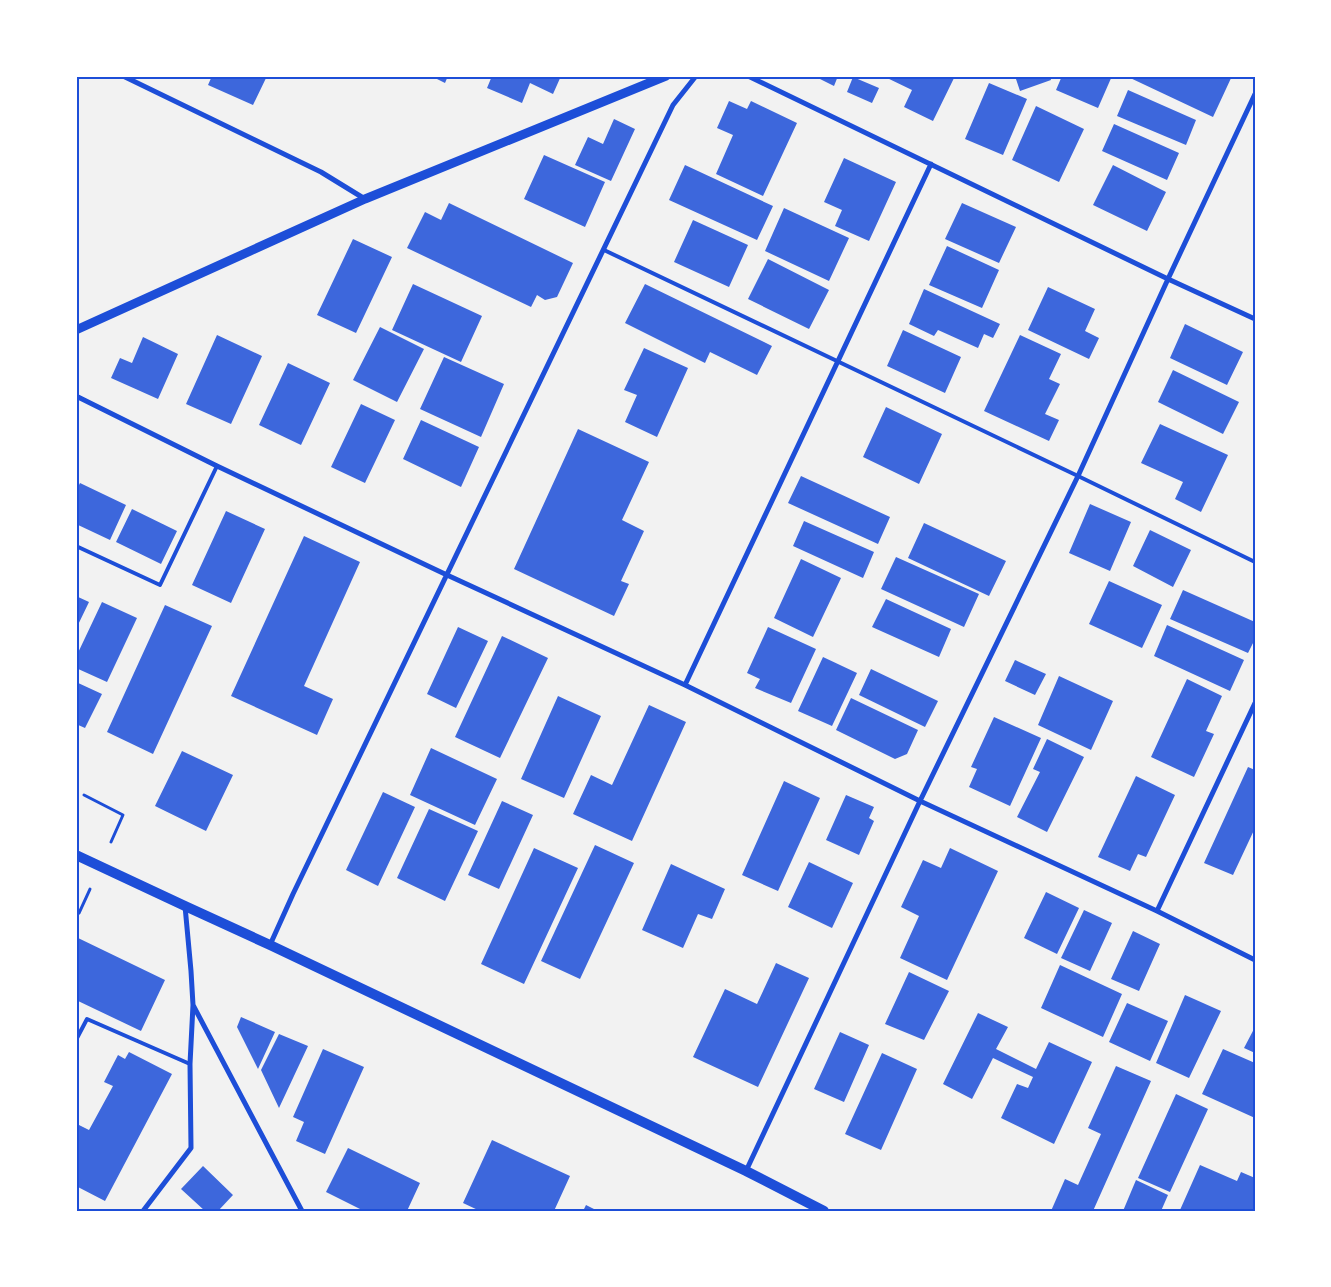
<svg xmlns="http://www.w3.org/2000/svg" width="1331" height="1287" font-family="Barlow,sans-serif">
<rect width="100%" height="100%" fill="#f2f2f2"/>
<!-- building -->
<path fill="#3d67dc" d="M 212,76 L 267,76 L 253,105 L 208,85 Z
M 431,76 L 448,76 L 445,83 Z
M 492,76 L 561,76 L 553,94 L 530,83 L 522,103 L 487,88 Z
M 814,76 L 838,76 L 834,86 Z
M 883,76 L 955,76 L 933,121 L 904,107 L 912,90 Z
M 1015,76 L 1050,76 L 1051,80 L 1020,91 Z
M 1062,76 L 1112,76 L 1098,108 L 1056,90 Z
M 1126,76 L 1232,76 L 1213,117 Z
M 853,77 L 879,88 L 872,103 L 847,92 Z
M 989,83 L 1027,99 L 1003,155 L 965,139 Z
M 1128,90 L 1196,120 L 1186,145 L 1117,116 Z
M 729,101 L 747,109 L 751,101 L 797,123 L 763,196 L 716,174 L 733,135 L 717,128 Z
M 1036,106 L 1084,129 L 1059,182 L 1012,160 Z
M 614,119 L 635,129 L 611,181 L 575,165 L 588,137 L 603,144 Z
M 1114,124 L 1179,153 L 1167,180 L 1102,151 Z
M 544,155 L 605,182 L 585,227 L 524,199 Z
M 844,158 L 896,182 L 869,241 L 835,226 L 842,210 L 824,202 Z
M 685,165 L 773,206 L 757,240 L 669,200 Z
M 1113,165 L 1166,192 L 1147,231 L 1093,205 Z
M 449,203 L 573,263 L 557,297 L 545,300 L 537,295 L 531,307 L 407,248 L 425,212 L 441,220 Z
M 962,203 L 1016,227 L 999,263 L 945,239 Z
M 784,208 L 849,238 L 829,281 L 765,251 Z
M 693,220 L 748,245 L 729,287 L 674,262 Z
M 353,239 L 392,257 L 356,333 L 317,315 Z
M 947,246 L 999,270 L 982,308 L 929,285 Z
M 768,259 L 829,290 L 809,329 L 748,299 Z
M 413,284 L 482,316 L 461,362 L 392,330 Z
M 645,284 L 772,346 L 757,375 L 710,352 L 705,363 L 625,323 Z
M 1048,287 L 1095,309 L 1085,331 L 1099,338 L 1089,359 L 1028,330 Z
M 924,289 L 1000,324 L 993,338 L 984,334 L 978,348 L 938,330 L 934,336 L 909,324 Z
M 1185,324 L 1243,352 L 1227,385 L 1170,358 Z
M 380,327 L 424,349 L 397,402 L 353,380 Z
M 903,330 L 961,357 L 945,393 L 887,366 Z
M 217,335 L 262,356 L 231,424 L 186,404 Z
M 1020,335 L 1061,354 L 1049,379 L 1060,384 L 1045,414 L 1059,420 L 1049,441 L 984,411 Z
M 143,337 L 178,354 L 158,399 L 111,378 L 120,358 L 132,363 Z
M 644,348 L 688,368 L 657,437 L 625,422 L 637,395 L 624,390 Z
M 444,357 L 504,384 L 481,437 L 420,409 Z
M 288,363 L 330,383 L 301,445 L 259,425 Z
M 1173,370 L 1239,402 L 1223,434 L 1158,402 Z
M 361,404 L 395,420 L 365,483 L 331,467 Z
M 886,407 L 942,434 L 919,484 L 863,457 Z
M 421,420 L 479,447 L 461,487 L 403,459 Z
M 1160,424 L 1228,455 L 1201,512 L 1175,499 L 1183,482 L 1141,463 Z
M 578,429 L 649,462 L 622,520 L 644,531 L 621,581 L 629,584 L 614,616 L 514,569 Z
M 801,476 L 890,517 L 878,544 L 788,503 Z
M 80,483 L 126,505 L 110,540 L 76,524 L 76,491 Z
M 1090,504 L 1131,522 L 1110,571 L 1069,553 Z
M 132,509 L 177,531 L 161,564 L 116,542 Z
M 226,511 L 265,529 L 231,603 L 192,585 Z
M 804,521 L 874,552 L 863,578 L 793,546 Z
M 924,523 L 1006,561 L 989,596 L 908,558 Z
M 1150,530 L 1191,550 L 1173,587 L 1133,566 Z
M 304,536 L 360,562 L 304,686 L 333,699 L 317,735 L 231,696 Z
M 896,557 L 979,594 L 964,627 L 881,589 Z
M 801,559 L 841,578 L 813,637 L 774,618 Z
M 1109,581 L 1162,605 L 1142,648 L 1089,624 Z
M 1183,590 L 1255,622 L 1255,639 L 1248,653 L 1170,619 Z
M 76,596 L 89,602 L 76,629 Z
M 886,599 L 951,629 L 939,657 L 872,627 Z
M 102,602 L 137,618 L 107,682 L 76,668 L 76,657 Z
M 165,605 L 212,626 L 153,754 L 107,732 Z
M 1167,625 L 1244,660 L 1230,691 L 1154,656 Z
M 458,627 L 488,641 L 456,708 L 427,694 Z
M 768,627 L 816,649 L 791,703 L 755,688 L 760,679 L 747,673 Z
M 502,636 L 548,658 L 500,758 L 455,737 Z
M 823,657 L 857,673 L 832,726 L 798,711 Z
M 1015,660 L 1046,674 L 1035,695 L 1005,681 Z
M 871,669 L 938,701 L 925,727 L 859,695 Z
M 1059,676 L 1113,701 L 1091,750 L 1038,725 Z
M 1187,679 L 1222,696 L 1206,731 L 1214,734 L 1194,777 L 1151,757 Z
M 76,682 L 102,694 L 85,728 L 76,724 Z
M 558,696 L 601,716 L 564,798 L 521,779 Z
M 851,698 L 918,730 L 907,754 L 895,759 L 836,730 Z
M 649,705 L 686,722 L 632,841 L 573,814 L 591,775 L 612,785 Z
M 994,717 L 1041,738 L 1010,806 L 969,787 L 977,769 L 971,767 Z
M 1047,739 L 1084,757 L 1047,832 L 1017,817 L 1040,772 L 1033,769 Z
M 431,748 L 497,779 L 475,825 L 410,795 Z
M 182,751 L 233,775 L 206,831 L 155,806 Z
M 1248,767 L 1255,770 L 1255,828 L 1233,875 L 1204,863 Z
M 1136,776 L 1175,795 L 1146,857 L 1138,854 L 1130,871 L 1098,857 Z
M 784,781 L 820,798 L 778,891 L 742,875 Z
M 383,792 L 415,807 L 378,886 L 346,870 Z
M 846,795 L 874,807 L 869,818 L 874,821 L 859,855 L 826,840 Z
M 502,801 L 533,815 L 499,889 L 468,875 Z
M 429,809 L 478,831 L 445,901 L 397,878 Z
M 595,845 L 634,863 L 580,979 L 541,961 Z
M 534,848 L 578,868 L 524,984 L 481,964 Z
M 950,848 L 998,871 L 947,980 L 900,958 L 919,916 L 901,907 L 923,860 L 941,868 Z
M 809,862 L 853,883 L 832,928 L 788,907 Z
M 671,864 L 725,889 L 712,919 L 698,914 L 683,948 L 642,930 Z
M 1046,892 L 1079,908 L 1057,954 L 1024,938 Z
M 1084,910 L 1112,923 L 1090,971 L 1061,958 Z
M 1133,931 L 1160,944 L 1139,991 L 1111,979 Z
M 76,937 L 165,980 L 141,1031 L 76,1000 Z
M 776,963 L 809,978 L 758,1087 L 693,1057 L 725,989 L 757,1004 Z
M 1060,965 L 1122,994 L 1103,1037 L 1041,1008 Z
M 909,972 L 949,991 L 924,1040 L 885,1024 Z
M 1185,995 L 1221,1011 L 1189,1078 L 1156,1063 Z
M 1127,1003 L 1168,1021 L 1150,1061 L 1109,1042 Z
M 978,1013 L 1008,1027 L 996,1049 L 1036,1069 L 1049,1042 L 1092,1062 L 1054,1144 L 1001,1118 L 1017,1084 L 1028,1088 L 1033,1077 L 993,1058 L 972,1099 L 943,1084 Z
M 241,1017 L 275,1032 L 258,1069 L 237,1027 Z
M 1255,1027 L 1255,1053 L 1244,1048 Z
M 840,1032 L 869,1045 L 844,1102 L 814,1089 Z
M 279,1034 L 308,1046 L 279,1108 L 261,1070 Z
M 323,1049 L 364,1067 L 325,1154 L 296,1141 L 304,1122 L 293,1117 Z
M 1223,1049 L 1255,1063 L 1255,1118 L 1202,1094 Z
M 129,1052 L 172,1074 L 105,1201 L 76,1186 L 76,1131 L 79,1125 L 89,1130 L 113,1086 L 104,1082 L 118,1055 L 125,1059 Z
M 882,1053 L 917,1069 L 881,1150 L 845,1134 Z
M 1116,1066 L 1151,1081 L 1093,1211 L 1051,1211 L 1065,1179 L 1078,1185 L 1101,1134 L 1088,1128 Z
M 1176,1094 L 1208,1109 L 1170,1192 L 1138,1178 Z
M 492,1140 L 570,1176 L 554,1211 L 480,1211 L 463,1203 Z
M 348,1148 L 420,1183 L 407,1211 L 364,1211 L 326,1192 Z
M 1200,1165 L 1237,1181 L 1241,1172 L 1255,1178 L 1255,1211 L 1180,1210 Z
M 203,1166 L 233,1195 L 218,1211 L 205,1211 L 181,1189 Z
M 1136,1180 L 1168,1195 L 1161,1211 L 1123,1211 Z
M 586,1205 L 598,1211 L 583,1211 Z"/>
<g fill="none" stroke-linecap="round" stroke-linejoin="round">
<!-- path -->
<path stroke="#1d4ed8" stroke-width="3" d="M 84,795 L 123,815 L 111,842
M 76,912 L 79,913 L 90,889"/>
<!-- service -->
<path stroke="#1d4ed8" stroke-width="4" d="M 604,250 L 1078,476 L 1255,562
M 76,546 L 160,585 L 217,466
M 76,1040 L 87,1019 L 190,1064"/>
<!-- minor -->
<path stroke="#1d4ed8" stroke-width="5" d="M 123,76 L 321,172 L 365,199
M 748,76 L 1168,279 L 1255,319
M 76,396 L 217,466 L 447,575 L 685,685 L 920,801 L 1157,911 L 1255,960
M 685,685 L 931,164
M 185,906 L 191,971 L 193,1005 L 302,1211
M 1157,911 L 1255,703
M 270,945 L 293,894 L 673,105 L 696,76
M 746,1171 L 920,801 L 1078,476 L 1168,279 L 1255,94
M 143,1211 L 191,1148 L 190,1064 L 193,1005"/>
<!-- tertiary -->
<path stroke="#1d4ed8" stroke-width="9" d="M 76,330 L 365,199 L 666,76"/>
<!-- secondary -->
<path stroke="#1d4ed8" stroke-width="10" d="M 76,855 L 185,906 L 270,945 L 746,1171 L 824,1211"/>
</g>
<!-- border -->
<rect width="1331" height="1287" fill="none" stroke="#ffffff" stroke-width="155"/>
<rect x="78" y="78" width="1176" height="1132" fill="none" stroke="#1d4ed8" stroke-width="2"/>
</svg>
